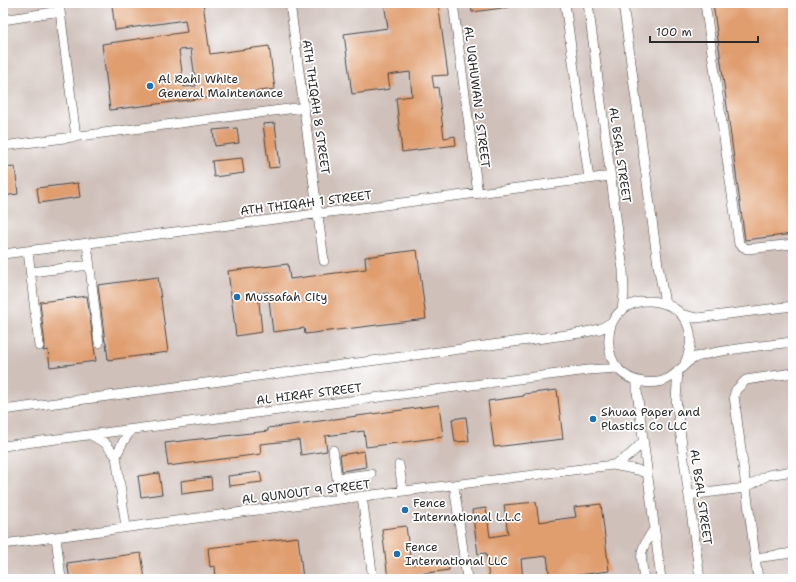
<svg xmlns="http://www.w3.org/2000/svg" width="796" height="582" font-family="'Shantell Sans',sans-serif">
<rect width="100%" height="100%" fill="#fff"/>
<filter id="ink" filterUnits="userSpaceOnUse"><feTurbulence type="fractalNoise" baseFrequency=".025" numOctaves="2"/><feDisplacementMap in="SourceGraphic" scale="8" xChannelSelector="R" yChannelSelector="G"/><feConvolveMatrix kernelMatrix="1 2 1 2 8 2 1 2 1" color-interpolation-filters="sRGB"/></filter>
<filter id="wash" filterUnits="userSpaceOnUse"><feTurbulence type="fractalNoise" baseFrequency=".012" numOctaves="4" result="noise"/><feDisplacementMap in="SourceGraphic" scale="16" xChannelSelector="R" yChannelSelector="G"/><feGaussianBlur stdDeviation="0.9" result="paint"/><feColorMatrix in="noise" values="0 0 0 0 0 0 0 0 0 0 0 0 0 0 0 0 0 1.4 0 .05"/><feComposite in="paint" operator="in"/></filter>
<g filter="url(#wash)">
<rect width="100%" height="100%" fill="#f1dfc2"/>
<!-- industrial -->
<path fill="#cfc0ba" d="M 3,3 L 793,3 L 793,579 L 3,579 Z"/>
<g id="blocks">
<!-- building -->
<path fill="#e09d6e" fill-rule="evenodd" d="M 125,3 L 203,3 L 210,54 L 269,46 L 275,89 L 110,110 L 102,44 L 187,32 L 185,20 L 115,30 L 112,5 ZM 191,49 L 196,86 L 184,87 L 179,50 Z
M 384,3 L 438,3 L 448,75 L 432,76 L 434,88 L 438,87 L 444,138 L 455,136 L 456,145 L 402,152 L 396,98 L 412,96 L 410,72 L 388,75 L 390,89 L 352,94 L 344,34 L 388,28 Z
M 471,3 L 510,3 L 510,7 L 472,12 Z
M 713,3 L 793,3 L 793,234 L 745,240 Z
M 275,123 L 280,167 L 269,168 L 263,124 Z
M 237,128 L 239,143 L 215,146 L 213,130 Z
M 242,158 L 244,173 L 214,177 L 212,161 Z
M 15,167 L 18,194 L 3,196 L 3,168 Z
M 78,183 L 80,197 L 39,203 L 37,188 Z
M 417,250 L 426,319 L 305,334 L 304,328 L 273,332 L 268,292 L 258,293 L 262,332 L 236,336 L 228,271 L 288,264 L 290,279 L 366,269 L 365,257 Z
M 158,277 L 168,352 L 108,360 L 106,342 L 105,342 L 98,285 Z
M 87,296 L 96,361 L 50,367 L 48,350 L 43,351 L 45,345 L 40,302 Z
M 557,390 L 563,439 L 494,447 L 488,401 L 524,396 L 524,394 Z
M 439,405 L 443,437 L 366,447 L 364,431 L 325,436 L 327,451 L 301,455 L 299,440 L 260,444 L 261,454 L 168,466 L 165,443 L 268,431 L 268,428 Z
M 466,417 L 469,441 L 455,442 L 452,419 Z
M 364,451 L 366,467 L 342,471 L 340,455 Z
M 260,472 L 262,482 L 229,486 L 228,476 Z
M 159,473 L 162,494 L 141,497 L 138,476 Z
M 211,477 L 212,490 L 182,494 L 181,481 Z
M 536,502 L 539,522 L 576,517 L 574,507 L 601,504 L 609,571 L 550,579 L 547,556 L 521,559 L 523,579 L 489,579 L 486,553 L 478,554 L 472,510 L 486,508 L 490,537 L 508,534 L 504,505 Z
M 406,526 L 411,564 L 447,560 L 449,570 L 412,575 L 412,579 L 388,579 L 382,529 Z
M 298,537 L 303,579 L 216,579 L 215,566 L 210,567 L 208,548 Z
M 141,553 L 145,579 L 70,579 L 67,563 Z"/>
</g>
</g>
<g filter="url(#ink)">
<use href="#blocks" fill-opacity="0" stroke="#494642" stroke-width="1"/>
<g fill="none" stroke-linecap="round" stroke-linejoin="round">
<!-- minor casing -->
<g stroke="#494642" stroke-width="10">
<path id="minor" d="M 59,3 L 76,137
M 290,3 L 324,261
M 453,3 L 478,194
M 565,3 L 589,179
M 588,3 L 623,270 L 624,293 L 622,311
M 623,3 L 658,265 L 665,303
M 705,3 L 739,244 L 747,249 L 793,244
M 3,20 L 60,11
M 3,146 L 304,107
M 87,243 L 99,343
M 28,251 L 39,346
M 3,254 L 611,176
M 31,272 L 90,265
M 681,314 L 697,318 L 793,306
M 685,363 C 715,292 610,280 609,338 C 608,349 611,360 618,369 C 631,383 655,387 671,377 C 683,369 687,358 703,355 C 732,348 763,346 793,342
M 678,371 L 676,400 L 700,579
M 637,381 L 637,391 L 661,579
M 3,410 L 581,333 L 600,329 L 612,322
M 91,435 L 105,443 L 116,456
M 3,446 L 588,370 L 618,368
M 333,450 L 340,499
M 399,465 L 403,491
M 613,465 C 626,459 635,452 643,441
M 337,478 L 371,474
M 454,485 L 467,579
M 689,495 L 745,488 L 768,475 L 793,471
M 362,496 L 373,579
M 126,527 L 116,456 L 123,442 L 131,430
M 56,537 L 61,579
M 3,544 L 340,499 L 613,465 L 638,470 L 647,474
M 755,558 L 793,553
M 644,579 C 640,552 639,552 654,529
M 758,579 L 734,396 L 736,390 L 746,380 L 793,373"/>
</g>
<!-- minor -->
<use href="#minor" stroke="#fff" stroke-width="9"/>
</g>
</g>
<!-- markers -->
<g fill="#1f6fb2" stroke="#fff" stroke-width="1.5">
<circle cx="150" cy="86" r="4"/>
<circle cx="237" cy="297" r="4"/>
<circle cx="593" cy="419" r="4"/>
<circle cx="405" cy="510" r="4"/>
<circle cx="397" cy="554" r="4"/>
</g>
<g text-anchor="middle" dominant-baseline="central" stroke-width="3.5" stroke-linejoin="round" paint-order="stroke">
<!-- poi labels -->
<g font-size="12" fill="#2b2b2b" stroke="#fff" text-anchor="start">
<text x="158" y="79">Al Rahi White<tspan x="158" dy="14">General Maintenance</tspan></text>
<text x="245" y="297">Mussafah City</text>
<text x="601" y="412">Shuaa Paper and<tspan x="601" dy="14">Plastics Co LLC</tspan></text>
<text x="413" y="503">Fence<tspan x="413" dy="14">International L.L.C</tspan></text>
<text x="405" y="547">Fence<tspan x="405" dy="14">International LLC</tspan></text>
</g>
<!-- street labels -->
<g font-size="12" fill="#2b2b2b" stroke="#fff">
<text transform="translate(477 97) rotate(83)">AL UQHUWAN 2 STREET</text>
<text transform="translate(316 107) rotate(82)">ATH THIQAH 8 STREET</text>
<text transform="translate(620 155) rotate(82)">AL BSAL STREET</text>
<text transform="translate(306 203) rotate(-7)">ATH THIQAH 1 STREET</text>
<text transform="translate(309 394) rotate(-7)">AL HIRAF STREET</text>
<text transform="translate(306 492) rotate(-7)">AL QUNOUT 9 STREET</text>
<text transform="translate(701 497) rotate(82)">AL BSAL STREET</text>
</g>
</g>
<!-- margin -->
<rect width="796" height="582" fill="none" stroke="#fff" stroke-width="16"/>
<!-- scale -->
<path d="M650 36v6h108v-6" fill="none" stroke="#2b2b2b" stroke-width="2"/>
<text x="656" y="36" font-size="12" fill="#2b2b2b" stroke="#ffffff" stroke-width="3" paint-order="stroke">100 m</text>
</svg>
